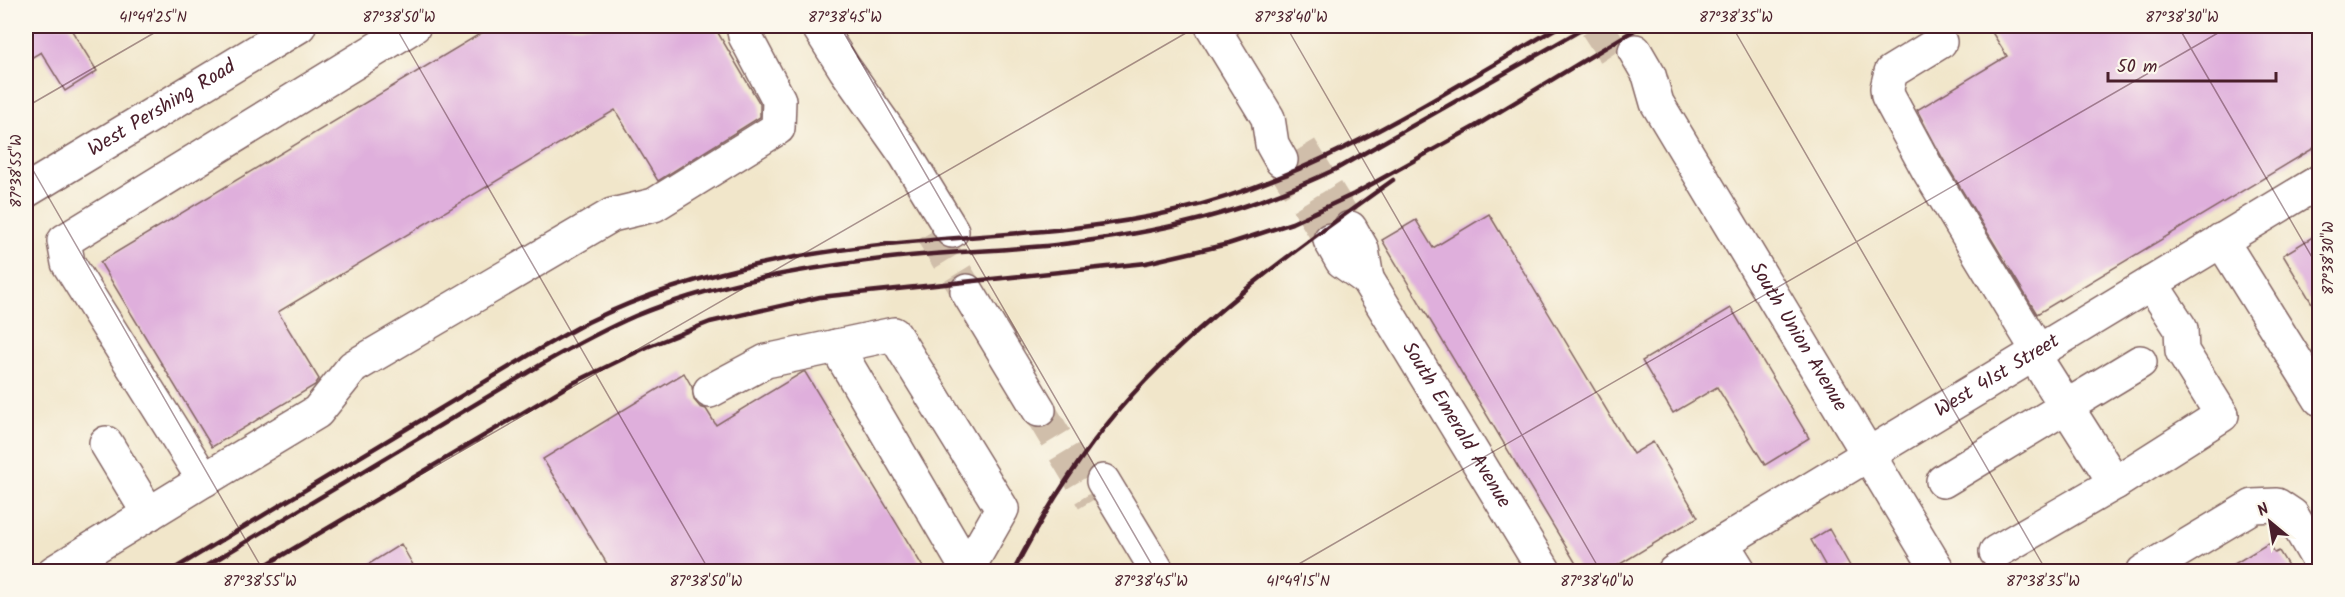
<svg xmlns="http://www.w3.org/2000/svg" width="2345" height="597" font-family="Kalam,sans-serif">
<rect width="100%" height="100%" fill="#fbf7ec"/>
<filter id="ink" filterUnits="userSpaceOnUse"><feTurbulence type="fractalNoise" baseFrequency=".0167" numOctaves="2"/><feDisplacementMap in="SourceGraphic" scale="12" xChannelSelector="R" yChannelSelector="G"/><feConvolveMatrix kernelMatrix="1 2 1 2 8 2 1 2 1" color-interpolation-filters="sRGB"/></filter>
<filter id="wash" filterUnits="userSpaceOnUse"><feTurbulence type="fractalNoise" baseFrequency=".008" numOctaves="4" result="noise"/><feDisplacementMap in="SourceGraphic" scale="24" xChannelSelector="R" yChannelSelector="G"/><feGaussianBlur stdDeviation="1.35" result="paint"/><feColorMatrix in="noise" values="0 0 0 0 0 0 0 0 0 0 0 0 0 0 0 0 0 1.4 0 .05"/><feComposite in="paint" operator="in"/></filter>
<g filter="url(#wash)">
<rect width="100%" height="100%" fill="#f1e6ca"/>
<g id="blocks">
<!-- building -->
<path fill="#dfafdc" d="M 26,26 L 69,26 L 97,71 L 65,91 L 41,52 L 26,61 Z
M 493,26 L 714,26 L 760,104 L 760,117 L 658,181 L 615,110 L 278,312 L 319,379 L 315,385 L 212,447 L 100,262 Z
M 1988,26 L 2319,26 L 2319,145 L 2037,314 L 1943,159 L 1917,110 L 2007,56 Z
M 1489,214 L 1633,454 L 1653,442 L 1698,517 L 1607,572 L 1581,572 L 1382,240 L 1416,220 L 1433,248 Z
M 2319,233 L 2319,315 L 2283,255 Z
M 1731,308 L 1809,438 L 1765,465 L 1717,387 L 1673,413 L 1642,361 Z
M 803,372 L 805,372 L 926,572 L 612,572 L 543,459 L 684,373 L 692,387 L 694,400 L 700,407 L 706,409 L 716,425 Z
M 1829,529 L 1850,566 L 1841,572 L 1829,572 L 1811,540 Z
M 2269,543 L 2275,553 L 2279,551 L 2292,572 L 2221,572 Z
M 401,544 L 417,572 L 356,572 Z"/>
</g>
</g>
<g filter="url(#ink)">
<use href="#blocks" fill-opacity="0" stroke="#846563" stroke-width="1.5"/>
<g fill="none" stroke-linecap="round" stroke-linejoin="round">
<!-- minor-tunnel -->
<path stroke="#d0beaa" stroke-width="33" stroke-dasharray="33 16" stroke-linecap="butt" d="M 1596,26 L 1619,61
M 1301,148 L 1350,228
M 1281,160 L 1330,240"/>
<!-- major-tunnel -->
<path stroke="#d0beaa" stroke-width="33" stroke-dasharray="33 16" stroke-linecap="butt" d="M 931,232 L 967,291
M 1039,410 L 1093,500"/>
<!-- minor casing -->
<g stroke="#846563" stroke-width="36">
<g id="minor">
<path d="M 414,26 L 64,241 L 68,263 L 204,480 L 317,412 L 353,367 L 612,215 L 654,205 L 778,128 L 779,100 L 745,36 L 743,26"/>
<path d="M 1212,26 L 1268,118 L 1272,144 L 1281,160"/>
<path d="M 1940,42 L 1891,72 L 1887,88 L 1888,96 L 1927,168 L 2038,351"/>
<path id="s1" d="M 1635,51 L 1649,75 L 1657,103 L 1939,572"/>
<path d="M 1350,228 L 1362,249 L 1367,279"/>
<path id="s2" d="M 1330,240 L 1342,261 L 1367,279 L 1545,572"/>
<path d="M 2221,240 L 2320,399"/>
<path d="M 836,346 L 967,569"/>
<path d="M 2033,354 L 2115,483 L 2222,415 L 2182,351 L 2181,329 L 2151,283"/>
<path d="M 710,391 L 766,361 L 894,334 L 1002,509 L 966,572"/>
<path d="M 106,443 L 149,514"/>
<path d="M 1943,481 L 2140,362"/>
<path d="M 1722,543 L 1740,572"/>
<path d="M 1996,552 L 2115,483"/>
<path d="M 54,572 L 204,480"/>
<path id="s3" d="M 1674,572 L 2320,181"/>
<path d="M 2143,572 L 2253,506 L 2277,505 L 2292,515 L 2320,563"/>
</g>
</g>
<!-- major casing -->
<g stroke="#846563" stroke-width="36">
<g id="major">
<path d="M 818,26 L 845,69 L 905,154 L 952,231"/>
<path id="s4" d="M 26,191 L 299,26"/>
<path d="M 967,291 L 1039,410"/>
<path d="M 1103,481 L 1158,572"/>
</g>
</g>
<!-- minor -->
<use href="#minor" stroke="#fff" stroke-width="33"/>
<!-- major -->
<use href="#major" stroke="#fff" stroke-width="33"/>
<!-- rail -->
<path stroke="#4a1f2b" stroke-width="4.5" d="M 169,572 L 531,354 C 550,343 569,332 588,322 C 673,280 770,258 863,247 C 967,234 1073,235 1175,211 C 1316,178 1436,97 1560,26
M 196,572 L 542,364 C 572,347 603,330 635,316 C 712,284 799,269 882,259 C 939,252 997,251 1055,245 C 1158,233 1244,214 1338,168 L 1588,26
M 254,572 L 571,384 L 647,347 L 710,322 L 820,297 L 1146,263 L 1228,244 L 1292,223 L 1354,194 L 1474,127 L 1641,26
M 1013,572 C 1048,504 1092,436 1145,381 C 1219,304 1306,242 1393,180"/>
</g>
</g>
<!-- ticks -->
<path fill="none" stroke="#4a1f2b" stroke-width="1.5" stroke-opacity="0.45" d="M 395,26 L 710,572M 840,26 L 1156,572M 1286,26 L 1601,572M 1732,26 L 2047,572M 2178,26 L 2320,271M 26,107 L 166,26M 26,158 L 264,572M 252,572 L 1198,26M 1285,572 L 2230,26M 2317,572 L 2320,570"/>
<g text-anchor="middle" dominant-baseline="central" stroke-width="5" stroke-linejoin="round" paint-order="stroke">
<!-- street labels -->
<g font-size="20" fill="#4a1f2b" stroke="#fbf7ec">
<text stroke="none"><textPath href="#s4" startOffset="159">West Pershing Road</textPath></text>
<text stroke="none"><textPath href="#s1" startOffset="330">South Union Avenue</textPath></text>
<text stroke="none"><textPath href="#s3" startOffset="378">West 41st Street</textPath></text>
<text stroke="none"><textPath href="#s2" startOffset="226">South Emerald Avenue</textPath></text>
</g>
</g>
<!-- margin -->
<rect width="2345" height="597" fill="none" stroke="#fbf7ec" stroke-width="66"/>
<!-- north arrow -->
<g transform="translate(2270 522) rotate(330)" stroke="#fbf7ec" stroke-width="4.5" paint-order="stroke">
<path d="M0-4.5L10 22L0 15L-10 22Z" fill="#4a1f2b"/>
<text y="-9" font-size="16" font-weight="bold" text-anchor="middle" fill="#4a1f2b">N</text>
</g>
<!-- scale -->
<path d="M2108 72v9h168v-9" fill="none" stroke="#4a1f2b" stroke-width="3"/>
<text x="2117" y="72" font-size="18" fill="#4a1f2b" stroke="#fbf7ec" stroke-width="4.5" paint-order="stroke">50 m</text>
<rect x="33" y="33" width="2279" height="531" fill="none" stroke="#4a1f2b" stroke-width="2"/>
<g font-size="15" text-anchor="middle" fill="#4a1f2b">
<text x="153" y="22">41°49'25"N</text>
<text x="399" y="22">87°38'50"W</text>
<text x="845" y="22">87°38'45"W</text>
<text x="1291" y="22">87°38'40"W</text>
<text x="1736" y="22">87°38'35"W</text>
<text x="2182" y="22">87°38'30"W</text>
<text transform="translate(16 171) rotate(-90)" y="5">87°38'55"W</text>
<text transform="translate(2328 258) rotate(-90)" y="5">87°38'30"W</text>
<text x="260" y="586">87°38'55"W</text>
<text x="706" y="586">87°38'50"W</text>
<text x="1151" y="586">87°38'45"W</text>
<text x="1298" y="586">41°49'15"N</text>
<text x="1597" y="586">87°38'40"W</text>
<text x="2043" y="586">87°38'35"W</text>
</g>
</svg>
